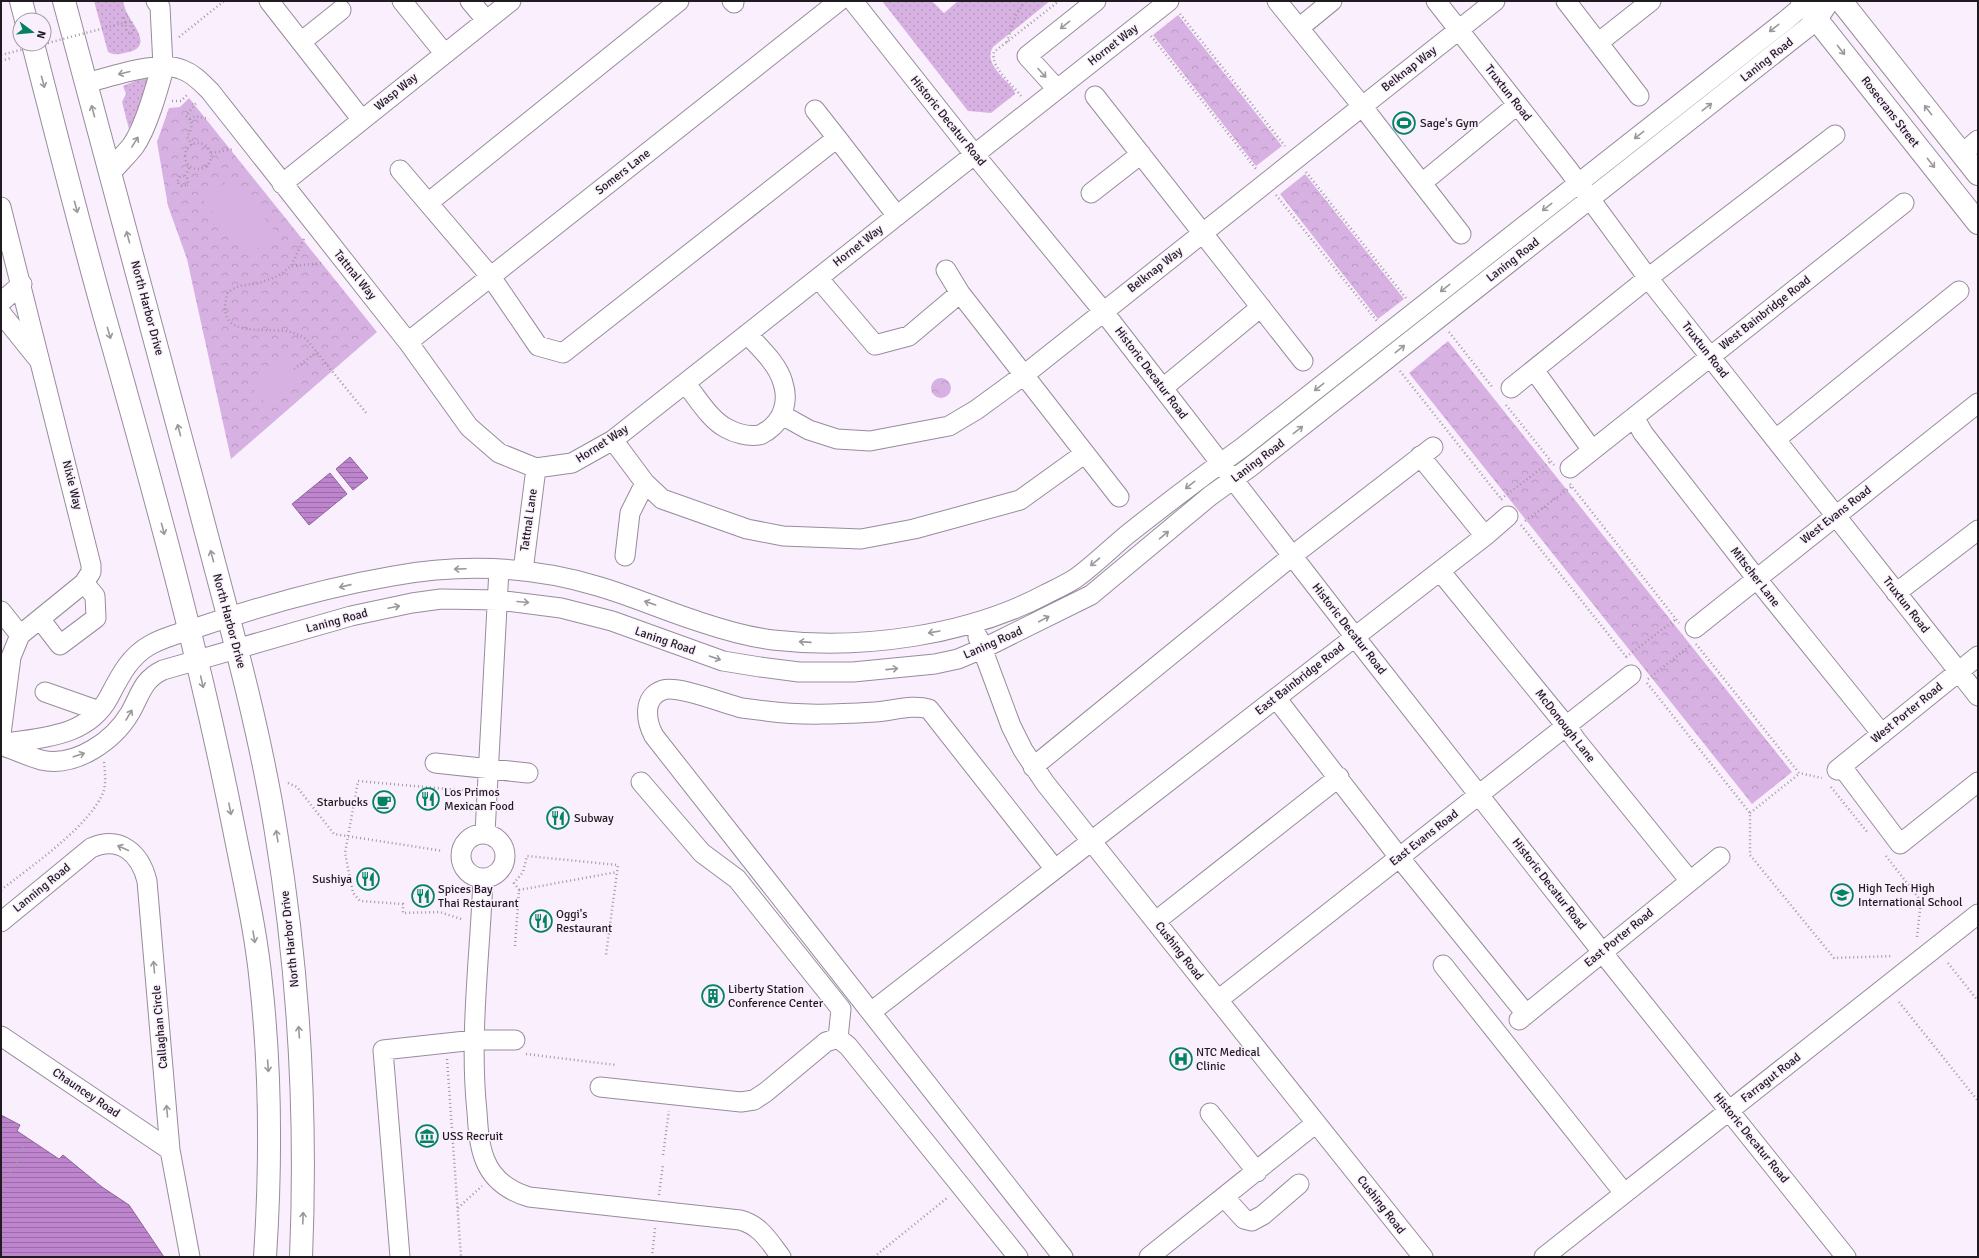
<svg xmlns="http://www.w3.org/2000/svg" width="1979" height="1258" font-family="Signika,sans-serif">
<defs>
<pattern id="grass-dots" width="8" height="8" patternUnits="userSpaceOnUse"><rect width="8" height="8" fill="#d8b1e3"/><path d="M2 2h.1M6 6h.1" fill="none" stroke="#b998c2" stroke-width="1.8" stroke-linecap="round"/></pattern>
<pattern id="park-crowns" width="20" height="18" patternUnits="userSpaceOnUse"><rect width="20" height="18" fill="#d8b1e3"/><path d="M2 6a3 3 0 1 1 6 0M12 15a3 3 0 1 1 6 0" fill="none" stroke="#b998c2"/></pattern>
<pattern id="water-rules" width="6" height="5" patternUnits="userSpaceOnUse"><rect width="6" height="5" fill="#be85ce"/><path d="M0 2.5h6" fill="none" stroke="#9a6ca7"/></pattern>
</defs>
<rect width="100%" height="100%" fill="#faeffd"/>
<!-- grass -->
<path fill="url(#grass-dots)" d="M 94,1 L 123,1 C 124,5 125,9 127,13 C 133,25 153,46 129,52 C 121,54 115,56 108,52 Z
M 882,1 L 932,1 L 944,13 L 958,1 L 1050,1 L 993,47 C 983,63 1005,78 1014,90 L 1015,94 L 991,113 L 968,111 Z
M 144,77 L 149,79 L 138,111 L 129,129 L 122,102 L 126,94 L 123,86 Z"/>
<!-- park -->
<path fill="url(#park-crowns)" d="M 1178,15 L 1282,146 L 1256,166 L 1153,35 Z
M 189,98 L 377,332 L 231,459 L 187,259 L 168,206 L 157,142 L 169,108 L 180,107 Z
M 1305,174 L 1404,299 L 1378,319 L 1280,194 Z
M 1448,341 L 1792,772 L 1752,804 L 1409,373 Z
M931 388a10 10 0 1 1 20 0a10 10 0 1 1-20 0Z"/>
<!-- garden -->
<path fill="#d8b1e3" d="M 233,177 L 276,233 L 247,256 L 203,200 Z
M 287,360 L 301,377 L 267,405 L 253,388 Z"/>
<!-- water -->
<path fill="url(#water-rules)" stroke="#8f659a" d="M 350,457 L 368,478 L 353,490 L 336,469 Z
M 330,473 L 347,494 L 309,525 L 292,504 Z
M 1,1115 L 20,1125 L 17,1131 L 59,1159 L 63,1155 L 102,1187 L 129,1205 L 164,1257 L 1,1257 Z"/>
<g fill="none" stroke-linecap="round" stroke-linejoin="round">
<!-- minor casing -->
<g stroke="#988c9c" stroke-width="21">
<path id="minor" d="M 156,1 L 160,7 L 163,66
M 269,1 L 362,120
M 402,1 L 444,53
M 470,1 L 486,20
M 732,1 L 734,3
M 853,1 L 974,154 L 1103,311 L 1355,637 L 1602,952 L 1846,1257
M 1277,1 L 1362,106 L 1461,234
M 1436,1 L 1568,169 L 1648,278 L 1978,696
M 1566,1 L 1639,96
M 1299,28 L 1332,1
M 301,42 L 341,10
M 1598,43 L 1651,1
M 86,83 C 111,77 159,59 183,70 C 194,74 202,83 210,91 L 408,342 L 469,427 L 499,453 L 536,468 L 572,463 L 613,440 L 1169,1
M 1057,89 L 1027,56 L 1096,1
M 1095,96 L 1303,361
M 837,138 L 897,216
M 1962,154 L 1978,140
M 400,170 L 491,277 L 538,346 L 563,353 L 837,138 L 815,110
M 1422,183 L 1517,105
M 282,184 L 511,1
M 1091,193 L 1141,154
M 428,203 L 679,1
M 1,207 L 91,565 L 91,572 L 84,583 L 20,635 L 11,657 L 1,734
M 946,270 L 960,293 L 1119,497
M 818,278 L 875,345 L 909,336 L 960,293
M 1,302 L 22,284
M 1,313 L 38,359
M 408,342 L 839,1
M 1534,370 L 1592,450
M 685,383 C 697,397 709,419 726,428 C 735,433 748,437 759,435 C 762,435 764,432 767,431 C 783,420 789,402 783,383 C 778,364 760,348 747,334
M 1163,388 L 1261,307
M 1511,388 L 1648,278 L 1835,135
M 782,415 L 809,430 L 837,439 L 870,441 L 949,426 L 976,410 L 1024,375 L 1495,1
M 1634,417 L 1643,433 L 1756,578 L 1882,734
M 1776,439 L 1959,291
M 613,440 L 645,483 L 662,499 L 747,529 L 783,536 L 861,539 L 914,529 L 1020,500 L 1084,454
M 1420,456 L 1485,536
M 1570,468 L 1904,203
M 625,556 L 630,513 L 645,483
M 523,571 L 536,468
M 1440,571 L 1567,727 L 1576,740 L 1690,881
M 1896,593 L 1978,530
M 1,611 L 20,635
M 40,619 L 60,645 L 96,618 L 95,596 L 84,583
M 1695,628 L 1978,403
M 978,637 L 1011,726 L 1023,750 L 1045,783 L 1423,1257
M 45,692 L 99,711
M 1276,698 L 1399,857 L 1526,1014
M 1,744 C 41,737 87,738 109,697 C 120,676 129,657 150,645 C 166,636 185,632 202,626 C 264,605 329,587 393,576 C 460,564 531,566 597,586 C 632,596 665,611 700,622 C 724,630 748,637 773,640 C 861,650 967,636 1046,594 C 1056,589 1067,584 1076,578 C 1094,565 1111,548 1128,534 C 1166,504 1204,475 1243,447 L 1786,20 L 1805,4 L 1814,1
M 1,745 C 14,750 28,756 41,760 C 76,768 114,740 130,713 C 141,694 142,680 163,670 L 351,616 L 412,603 L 441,599 L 498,600 L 561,608 L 612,621 L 723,661 L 760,667 L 799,672 L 853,672 L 935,664 L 958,659 L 984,648 L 1091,595 L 1210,496 L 1249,468 L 1817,20 L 1830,1
M 435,763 L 528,773
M 1033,767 L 1292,556 L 1433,447
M 1842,767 L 1900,844 L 1978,782
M 1837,770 L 1978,656
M 641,782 L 702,853 L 737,879 L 841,1009 L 838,1038
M 485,833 L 499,569
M461 856a22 22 0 1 1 44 0a22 22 0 1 1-44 0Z
M 1054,868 L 929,709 C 912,704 893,711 875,712 C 839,714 802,716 766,711 C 758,710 750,709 742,708 C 725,704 678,685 663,690 C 642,697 646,721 654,736 L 1063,1257
M 483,879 C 480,955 469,1037 477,1112 C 478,1128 479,1145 485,1160 C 493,1180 509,1191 529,1197 L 740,1220 C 760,1225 769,1241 781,1257
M 1156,921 L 1339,777
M 1,922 L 91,848 C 120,835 140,853 147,881 L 170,1150 L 190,1257
M 1443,965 L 1624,1193
M 1218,1000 L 1631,675
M 871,1012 L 1485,536 L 1508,516
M 1519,1020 L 1720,857
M 1,1036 L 170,1150
M 600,1087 L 741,1102 L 754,1100 L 766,1092 L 826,1042 L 838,1038 L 848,1046 L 1018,1257
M 1210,1113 L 1257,1172
M 1224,1197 L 1244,1219 L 1252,1221 L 1263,1215 L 1299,1184
M 400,1257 L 383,1050 L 475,1040 L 515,1040
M 1149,1257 L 1316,1123
M 1544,1257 L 1978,914"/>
</g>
<!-- major casing -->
<g stroke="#988c9c" stroke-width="24">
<path id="major" d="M 21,1 L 26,20
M 64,1 C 108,165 152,329 196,494 C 225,606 258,718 276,832 C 299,973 307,1115 301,1257
M 1802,1 L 1978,223
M 1841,1 L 1978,174
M 33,44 C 59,145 84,246 113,346 C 158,506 202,666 234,829 C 244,880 256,931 261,983 C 271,1074 271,1166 265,1257
M 110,172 C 117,163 126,155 133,146 C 146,128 157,88 163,66"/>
</g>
<!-- path -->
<path stroke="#a198a3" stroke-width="2.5" stroke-dasharray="1 3" stroke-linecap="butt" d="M 1180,14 L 1285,146
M 128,16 L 124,18 L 127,32 L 131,34 L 134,31 L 131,21
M 1151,36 L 1256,169
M 179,37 L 224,1
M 1007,42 L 1016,15 L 1025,1
M 1,61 L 11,58
M 1021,96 C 1012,84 990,67 994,52 L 1059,1
M 172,101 L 181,101 L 188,94
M 190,119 L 195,116 L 209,119
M185 156a13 13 0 1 1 26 0a13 13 0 1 1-26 0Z
M 192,145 L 187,137 C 192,129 194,122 186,116 L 197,102
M 211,153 L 234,149
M 1306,172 L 1406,298
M 185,176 L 190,167
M178 181a5 5 0 1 1 10 0a5 5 0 1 1-10 0Z
M 1276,195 L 1377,321
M 304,239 L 291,266 L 278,276 L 259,283 L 239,286 L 228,292 C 213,338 259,328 285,331 C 293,332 299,335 306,339 L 367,414
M 292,266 L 323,263
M 1449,332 L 1493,388
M 294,369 L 317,352
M 1400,371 L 1502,500
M 1506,405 L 1554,465
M 1570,484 L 1679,623
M 1501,499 L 1551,461
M 1525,521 L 1571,487
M 1521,525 L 1628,659
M 1696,644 L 1799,773 L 1822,778
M 1626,657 L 1676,619
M 1648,679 L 1691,645
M 1647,683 L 1750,813 L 1750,855 L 1834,958 L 1893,956
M 288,783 L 297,787 L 334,834 L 443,851
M 1831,787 L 1868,833
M 1750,813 L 1799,774
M 1886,856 L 1921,901 L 1917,937
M 1,890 C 29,868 93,824 104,790 C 106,781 105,771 104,762
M 519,890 L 617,872
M 461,919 L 440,912 L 403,913 L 403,904 L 360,901 L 353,893 L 345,853 L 358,781 L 470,791
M 515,946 L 519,890 L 514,883 L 523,872 L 527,856 L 618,865 L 606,955
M 1948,963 L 1978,1001
M 1899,1002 L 1978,1101
M 526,1054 L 616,1065
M 447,1059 L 461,1257
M 663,1155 L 669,1111
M 1,1191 L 28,1139
M 659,1195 L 663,1164
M 458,1208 L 482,1186
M 652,1257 L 655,1228
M 874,1257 L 947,1198"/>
<!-- minor -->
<use href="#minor" stroke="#fff" stroke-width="19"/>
<!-- major -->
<use href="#major" stroke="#fff" stroke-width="22"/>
<!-- path-bridge -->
<path stroke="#a198a3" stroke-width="2.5" stroke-dasharray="1 3" stroke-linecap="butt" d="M 44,44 L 131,21
M 1,55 L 43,44"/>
</g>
<!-- one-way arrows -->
<defs><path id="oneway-shaft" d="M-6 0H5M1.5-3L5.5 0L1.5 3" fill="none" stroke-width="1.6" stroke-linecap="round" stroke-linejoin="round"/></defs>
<g stroke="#9b989b">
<use href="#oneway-shaft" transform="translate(1065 25) rotate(141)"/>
<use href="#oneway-shaft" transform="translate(1774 28) rotate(142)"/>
<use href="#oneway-shaft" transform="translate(1841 50) rotate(52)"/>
<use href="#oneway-shaft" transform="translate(124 73) rotate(166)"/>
<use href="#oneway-shaft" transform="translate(1042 73) rotate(48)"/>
<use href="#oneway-shaft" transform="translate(43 82) rotate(75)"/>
<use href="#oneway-shaft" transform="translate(1707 107) rotate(-38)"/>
<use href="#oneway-shaft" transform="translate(1928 110) rotate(-128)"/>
<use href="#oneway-shaft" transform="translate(93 111) rotate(-105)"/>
<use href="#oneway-shaft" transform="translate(1639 135) rotate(142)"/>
<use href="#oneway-shaft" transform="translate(135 142) rotate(-58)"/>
<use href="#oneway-shaft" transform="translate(1931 163) rotate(52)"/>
<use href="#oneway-shaft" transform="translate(76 207) rotate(75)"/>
<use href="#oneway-shaft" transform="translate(1547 207) rotate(142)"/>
<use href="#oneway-shaft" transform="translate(128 237) rotate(-105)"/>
<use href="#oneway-shaft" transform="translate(1445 288) rotate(142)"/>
<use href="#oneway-shaft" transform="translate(109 333) rotate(74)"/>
<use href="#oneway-shaft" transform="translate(1400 349) rotate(-38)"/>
<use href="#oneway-shaft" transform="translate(1319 387) rotate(142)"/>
<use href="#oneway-shaft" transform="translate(179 430) rotate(-105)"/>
<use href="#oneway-shaft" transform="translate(1298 430) rotate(-38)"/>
<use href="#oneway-shaft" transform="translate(1190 485) rotate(142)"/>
<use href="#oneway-shaft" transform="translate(163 529) rotate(75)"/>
<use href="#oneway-shaft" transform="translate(1164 535) rotate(-40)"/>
<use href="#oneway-shaft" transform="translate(212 556) rotate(-105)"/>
<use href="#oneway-shaft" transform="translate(1095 562) rotate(140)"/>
<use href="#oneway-shaft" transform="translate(460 569) rotate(178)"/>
<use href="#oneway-shaft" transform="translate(345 586) rotate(167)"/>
<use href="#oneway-shaft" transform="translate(523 602) rotate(5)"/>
<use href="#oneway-shaft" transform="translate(650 603) rotate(-161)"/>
<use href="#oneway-shaft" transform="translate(394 607) rotate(-12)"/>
<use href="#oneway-shaft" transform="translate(1044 619) rotate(-28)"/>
<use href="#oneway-shaft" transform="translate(934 632) rotate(170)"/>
<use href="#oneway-shaft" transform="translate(805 642) rotate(-176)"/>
<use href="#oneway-shaft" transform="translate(715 658) rotate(19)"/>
<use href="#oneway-shaft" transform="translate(892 669) rotate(-6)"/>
<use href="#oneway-shaft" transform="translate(202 682) rotate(77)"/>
<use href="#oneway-shaft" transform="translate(129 715) rotate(-59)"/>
<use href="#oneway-shaft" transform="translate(79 755) rotate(-18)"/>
<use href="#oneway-shaft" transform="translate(230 809) rotate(79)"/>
<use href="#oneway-shaft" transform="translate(277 836) rotate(-99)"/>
<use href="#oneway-shaft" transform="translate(123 848) rotate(-156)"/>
<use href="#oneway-shaft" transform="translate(254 937) rotate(80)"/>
<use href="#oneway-shaft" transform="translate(154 967) rotate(-95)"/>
<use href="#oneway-shaft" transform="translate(299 1032) rotate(-94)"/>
<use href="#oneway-shaft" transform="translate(268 1066) rotate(86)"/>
<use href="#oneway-shaft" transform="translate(167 1111) rotate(-95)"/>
<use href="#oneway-shaft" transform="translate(303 1218) rotate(-88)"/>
</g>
<!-- icons -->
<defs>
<g id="stadium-ring" transform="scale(1.15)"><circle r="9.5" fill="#faeffd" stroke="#038263" stroke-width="1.5"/><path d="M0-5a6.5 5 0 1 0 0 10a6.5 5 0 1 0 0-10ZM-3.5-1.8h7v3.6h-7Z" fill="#038263"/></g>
<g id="restaurant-ring" transform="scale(1.15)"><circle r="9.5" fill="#faeffd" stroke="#038263" stroke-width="1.5"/><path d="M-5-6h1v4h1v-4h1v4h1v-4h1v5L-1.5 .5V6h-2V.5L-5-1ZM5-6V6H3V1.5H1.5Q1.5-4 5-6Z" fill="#038263"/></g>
<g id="cafe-ring" transform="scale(1.15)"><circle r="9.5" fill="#faeffd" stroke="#038263" stroke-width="1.5"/><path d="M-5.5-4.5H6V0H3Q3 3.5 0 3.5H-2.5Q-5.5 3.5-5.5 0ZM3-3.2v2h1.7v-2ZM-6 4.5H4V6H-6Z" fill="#038263"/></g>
<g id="school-ring" transform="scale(1.15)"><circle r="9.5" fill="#faeffd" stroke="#038263" stroke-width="1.5"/><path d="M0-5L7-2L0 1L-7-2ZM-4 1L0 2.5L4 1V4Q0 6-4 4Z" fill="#038263"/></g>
<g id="building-ring" transform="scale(1.15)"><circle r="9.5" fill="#faeffd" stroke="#038263" stroke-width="1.5"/><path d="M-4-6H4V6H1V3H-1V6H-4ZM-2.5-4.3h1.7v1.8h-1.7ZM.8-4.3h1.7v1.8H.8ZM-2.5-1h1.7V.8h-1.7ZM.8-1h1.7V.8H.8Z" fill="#038263"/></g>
<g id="hospital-ring" transform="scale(1.15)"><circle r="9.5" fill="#faeffd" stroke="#038263" stroke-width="1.5"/><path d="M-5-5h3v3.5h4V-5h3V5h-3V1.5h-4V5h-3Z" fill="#038263"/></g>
<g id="museum-ring" transform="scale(1.15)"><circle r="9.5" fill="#faeffd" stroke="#038263" stroke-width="1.5"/><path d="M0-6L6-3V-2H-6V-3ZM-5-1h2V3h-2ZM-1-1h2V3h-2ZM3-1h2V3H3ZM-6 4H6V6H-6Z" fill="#038263"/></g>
</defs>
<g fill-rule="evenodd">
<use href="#stadium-ring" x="1404" y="123"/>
<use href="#restaurant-ring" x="428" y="799"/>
<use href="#cafe-ring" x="384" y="802"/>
<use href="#restaurant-ring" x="558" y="818"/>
<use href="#restaurant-ring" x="368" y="879"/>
<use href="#school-ring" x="1842" y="895"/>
<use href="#restaurant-ring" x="423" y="896"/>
<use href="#restaurant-ring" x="541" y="921"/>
<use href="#building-ring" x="713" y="996"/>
<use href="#hospital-ring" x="1181" y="1059"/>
<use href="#museum-ring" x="427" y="1136"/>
</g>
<g text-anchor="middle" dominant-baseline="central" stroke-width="3" stroke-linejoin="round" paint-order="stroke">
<!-- street labels -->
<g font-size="12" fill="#201b21" stroke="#faeffd">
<text transform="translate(1113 45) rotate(-38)">Hornet Way</text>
<text transform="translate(1767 60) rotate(-38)">Laning Road</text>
<text transform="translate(1409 69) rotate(-38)">Belknap Way</text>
<text transform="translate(396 92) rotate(-39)">Wasp Way</text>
<text transform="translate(1508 93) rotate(52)">Truxtun Road</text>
<text transform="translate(1890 112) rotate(52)">Rosecrans Street</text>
<text transform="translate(948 121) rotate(51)">Historic Decatur Road</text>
<text transform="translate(623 172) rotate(-38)">Somers Lane</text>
<text transform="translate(858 246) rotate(-38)">Hornet Way</text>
<text transform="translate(1513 260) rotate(-38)">Laning Road</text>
<text transform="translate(1155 270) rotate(-38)">Belknap Way</text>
<text transform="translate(355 275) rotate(51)">Tattnal Way</text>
<text transform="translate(147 308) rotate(75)">North Harbor Drive</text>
<text transform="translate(1765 313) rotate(-38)">West Bainbridge Road</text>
<text transform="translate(1705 350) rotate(52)">Truxtun Road</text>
<text transform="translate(1151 373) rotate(53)">Historic Decatur Road</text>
<text transform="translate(602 444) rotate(-33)">Hornet Way</text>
<text transform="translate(1258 461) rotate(-37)">Laning Road</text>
<text transform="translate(72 485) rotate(76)">Nixie Way</text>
<text transform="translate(1836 515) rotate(-38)">West Evans Road</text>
<text transform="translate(529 520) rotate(-82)">Tattnal Lane</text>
<text transform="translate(1755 577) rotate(52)">Mitscher Lane</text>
<text transform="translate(1906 605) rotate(52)">Truxtun Road</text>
<text transform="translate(229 621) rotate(75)">North Harbor Drive</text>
<text transform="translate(337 621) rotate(-15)">Laning Road</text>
<text transform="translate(1349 629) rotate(52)">Historic Decatur Road</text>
<text transform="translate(665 641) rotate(19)">Laning Road</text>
<text transform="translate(993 643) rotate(-24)">Laning Road</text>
<text transform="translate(1300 679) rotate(-38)">East Bainbridge Road</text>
<text transform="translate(1907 713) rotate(-39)">West Porter Road</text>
<text transform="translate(1565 726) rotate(52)">McDonough Lane</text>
<text transform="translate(1424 838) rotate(-38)">East Evans Road</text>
<text transform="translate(1549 884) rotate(52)">Historic Decatur Road</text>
<text transform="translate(42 888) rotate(-39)">Lanning Road</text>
<text transform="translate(1619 938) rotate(-39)">East Porter Road</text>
<text transform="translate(290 939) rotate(-96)">North Harbor Drive</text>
<text transform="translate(1179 951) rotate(52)">Cushing Road</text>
<text transform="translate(160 1027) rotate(-95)">Callaghan Circle</text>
<text transform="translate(1771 1078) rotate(-38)">Farragut Road</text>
<text transform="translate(86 1093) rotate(34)">Chauncey Road</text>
<text transform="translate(1751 1138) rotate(51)">Historic Decatur Road</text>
<text transform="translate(1381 1205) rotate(52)">Cushing Road</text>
</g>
<!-- poi labels -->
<g font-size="12" fill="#201b21" stroke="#faeffd" text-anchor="start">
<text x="1420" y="123">Sage's Gym</text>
<text x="444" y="792">Los Primos<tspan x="444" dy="14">Mexican Food</tspan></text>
<text x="368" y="802" text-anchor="end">Starbucks</text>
<text x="574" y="818">Subway</text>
<text x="352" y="879" text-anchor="end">Sushiya</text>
<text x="1858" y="888">High Tech High<tspan x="1858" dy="14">International School</tspan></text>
<text x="438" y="889">Spices Bay<tspan x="438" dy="14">Thai Restaurant</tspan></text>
<text x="556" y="914">Oggi's<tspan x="556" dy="14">Restaurant</tspan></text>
<text x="728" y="989">Liberty Station<tspan x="728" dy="14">Conference Center</tspan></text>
<text x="1196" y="1052">NTC Medical<tspan x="1196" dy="14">Clinic</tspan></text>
<text x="442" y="1136">USS Recruit</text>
</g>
</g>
<!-- border -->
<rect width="1979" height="1258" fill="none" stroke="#201b21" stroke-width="4"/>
<!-- north arrow -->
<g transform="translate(32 32) rotate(106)"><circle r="19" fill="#faeffd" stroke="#a39aa5"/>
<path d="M0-3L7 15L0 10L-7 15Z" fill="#038263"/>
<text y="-6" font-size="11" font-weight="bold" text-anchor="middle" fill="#201b21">N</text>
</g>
</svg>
